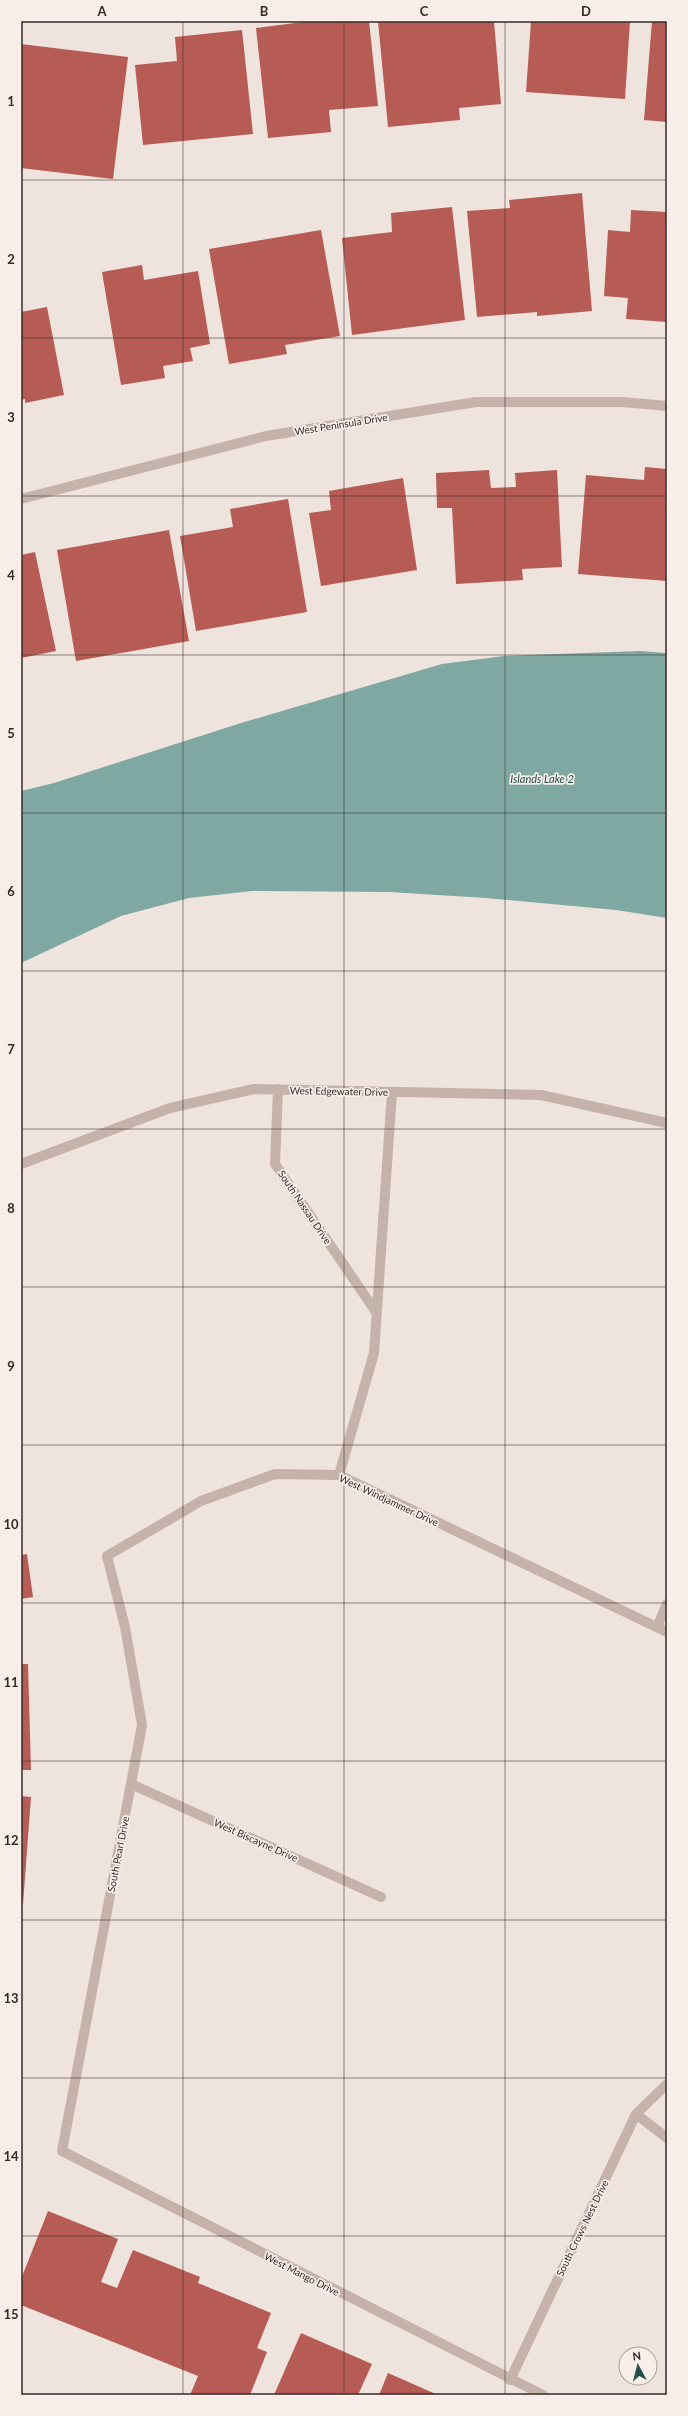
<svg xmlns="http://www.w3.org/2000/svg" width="688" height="2416" font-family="Lato,sans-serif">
<rect width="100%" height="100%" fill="#efe3dd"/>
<!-- water -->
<path fill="#80a8a3" d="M 640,651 L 667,653 L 667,918 L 616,910 L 486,898 L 389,892 L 252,891 L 189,898 L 121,916 L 21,963 L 21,791 L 54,783 L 241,723 L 442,664 L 504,656 Z"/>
<!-- building -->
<path fill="#b65c54" d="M 311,21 L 369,21 L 378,106 L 329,110 L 331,132 L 268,138 L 256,28 Z
M 378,21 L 494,21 L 501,104 L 459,108 L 460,120 L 388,127 Z
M 531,21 L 630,21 L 625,99 L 526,92 Z
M 652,21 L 667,21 L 667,122 L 644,120 Z
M 242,30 L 253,134 L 143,145 L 135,65 L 177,61 L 175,37 Z
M 21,44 L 128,57 L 113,179 L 21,168 Z
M 582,193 L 592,311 L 537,316 L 537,312 L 477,317 L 467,211 L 510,208 L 509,200 Z
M 452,207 L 465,320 L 352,335 L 342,238 L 392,232 L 391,213 Z
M 631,210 L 667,212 L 667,322 L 626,319 L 628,298 L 604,296 L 608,230 L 630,232 Z
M 321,230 L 340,336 L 285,345 L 287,354 L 229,364 L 209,249 Z
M 142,265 L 144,280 L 198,271 L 210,344 L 190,348 L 193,361 L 163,366 L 165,378 L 121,385 L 102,272 Z
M 47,307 L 64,395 L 25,403 L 25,399 L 21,400 L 21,312 Z
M 645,467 L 667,469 L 667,581 L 578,574 L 586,475 L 644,480 Z
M 489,470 L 491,488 L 516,487 L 515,473 L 557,470 L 562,567 L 522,569 L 523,580 L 456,584 L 452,508 L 437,508 L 436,473 Z
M 403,478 L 417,570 L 321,586 L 309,513 L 331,510 L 329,491 Z
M 288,499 L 307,612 L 196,631 L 180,536 L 233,527 L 230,509 Z
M 169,530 L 189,641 L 76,661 L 57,550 Z
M 35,552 L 56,651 L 21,658 L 21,555 Z
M 27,1554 L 33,1597 L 21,1599 L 21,1555 Z
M 21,1664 L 28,1664 L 31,1770 L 21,1770 Z
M 21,1796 L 31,1797 L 23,1904 L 21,1904 Z
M 48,2211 L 118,2239 L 101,2282 L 117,2288 L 133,2250 L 200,2277 L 198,2283 L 271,2313 L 257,2348 L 267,2352 L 250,2395 L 190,2395 L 198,2376 L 21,2305 L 21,2279 Z
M 301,2333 L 372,2364 L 358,2395 L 274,2395 Z
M 388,2373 L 438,2395 L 379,2395 Z"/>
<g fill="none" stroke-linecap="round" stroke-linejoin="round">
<!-- street -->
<path stroke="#c5b2aa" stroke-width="10" d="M 21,499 L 266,436 L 476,402 L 622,402 L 667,406
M 278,1089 L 275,1164 L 376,1312
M 21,1164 L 170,1108 L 254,1089 L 541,1095 L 667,1123
M 339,1475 L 374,1353 L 392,1092
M 657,1627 L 667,1604
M 131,1784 L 381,1897
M 636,2114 L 667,2138
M 510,2380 L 636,2114 L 667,2084
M 543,2395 L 62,2151 L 142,1725 L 125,1627 L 107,1556 L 201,1501 L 275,1474 L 339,1475 L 667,1632"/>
</g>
<!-- grid -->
<path fill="none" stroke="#342b29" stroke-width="1" stroke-opacity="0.55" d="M 183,21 L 183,2395M 344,21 L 344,2395M 505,21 L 505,2395M 21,180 L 667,180M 21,338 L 667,338M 21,496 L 667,496M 21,655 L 667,655M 21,813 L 667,813M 21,971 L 667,971M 21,1129 L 667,1129M 21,1287 L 667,1287M 21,1445 L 667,1445M 21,1603 L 667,1603M 21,1761 L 667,1761M 21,1920 L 667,1920M 21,2078 L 667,2078M 21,2236 L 667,2236"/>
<g text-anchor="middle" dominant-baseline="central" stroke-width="3.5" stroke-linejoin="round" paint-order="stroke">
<!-- street labels -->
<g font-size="10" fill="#342b29" stroke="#f7eee9">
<text transform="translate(341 424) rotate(-9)">West Peninsula Drive</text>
<text transform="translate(339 1091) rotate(1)">West Edgewater Drive</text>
<text transform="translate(305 1207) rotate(56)">South Nassau Drive</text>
<text transform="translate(389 1500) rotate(25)">West Windjammer Drive</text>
<text transform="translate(256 1840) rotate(24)">West Biscayne Drive</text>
<text transform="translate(118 1854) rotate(-79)">South Pearl Drive</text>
<text transform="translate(582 2228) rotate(-64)">South Crows Nest Drive</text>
<text transform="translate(302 2274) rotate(27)">West Mango Drive</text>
</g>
<!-- water labels -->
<g font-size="11" font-style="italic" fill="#24504c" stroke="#f7eee9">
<text x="542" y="778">Islands Lake 2</text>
</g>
</g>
<!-- border -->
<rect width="688" height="2416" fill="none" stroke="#f7eee9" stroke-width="44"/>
<!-- north arrow -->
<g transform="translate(638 2366) rotate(353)"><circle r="19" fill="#f7eee9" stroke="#a9a09c"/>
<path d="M0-3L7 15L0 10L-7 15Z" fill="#24504c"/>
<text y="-6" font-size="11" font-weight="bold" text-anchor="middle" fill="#342b29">N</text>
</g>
<rect x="22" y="22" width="644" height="2372" fill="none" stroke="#342b29" stroke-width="1.5"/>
<g font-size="13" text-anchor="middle" font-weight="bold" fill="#342b29">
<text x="102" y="16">A</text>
<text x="264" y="16">B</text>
<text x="424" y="16">C</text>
<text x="586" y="16">D</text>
<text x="11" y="106">1</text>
<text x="11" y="264">2</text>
<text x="11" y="422">3</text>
<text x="11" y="580">4</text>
<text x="11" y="738">5</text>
<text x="11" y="896">6</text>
<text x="11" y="1054">7</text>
<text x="11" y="1213">8</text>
<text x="11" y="1371">9</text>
<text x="11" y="1529">10</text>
<text x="11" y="1687">11</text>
<text x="11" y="1845">12</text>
<text x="11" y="2003">13</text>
<text x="11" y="2161">14</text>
<text x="11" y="2319">15</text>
</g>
</svg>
